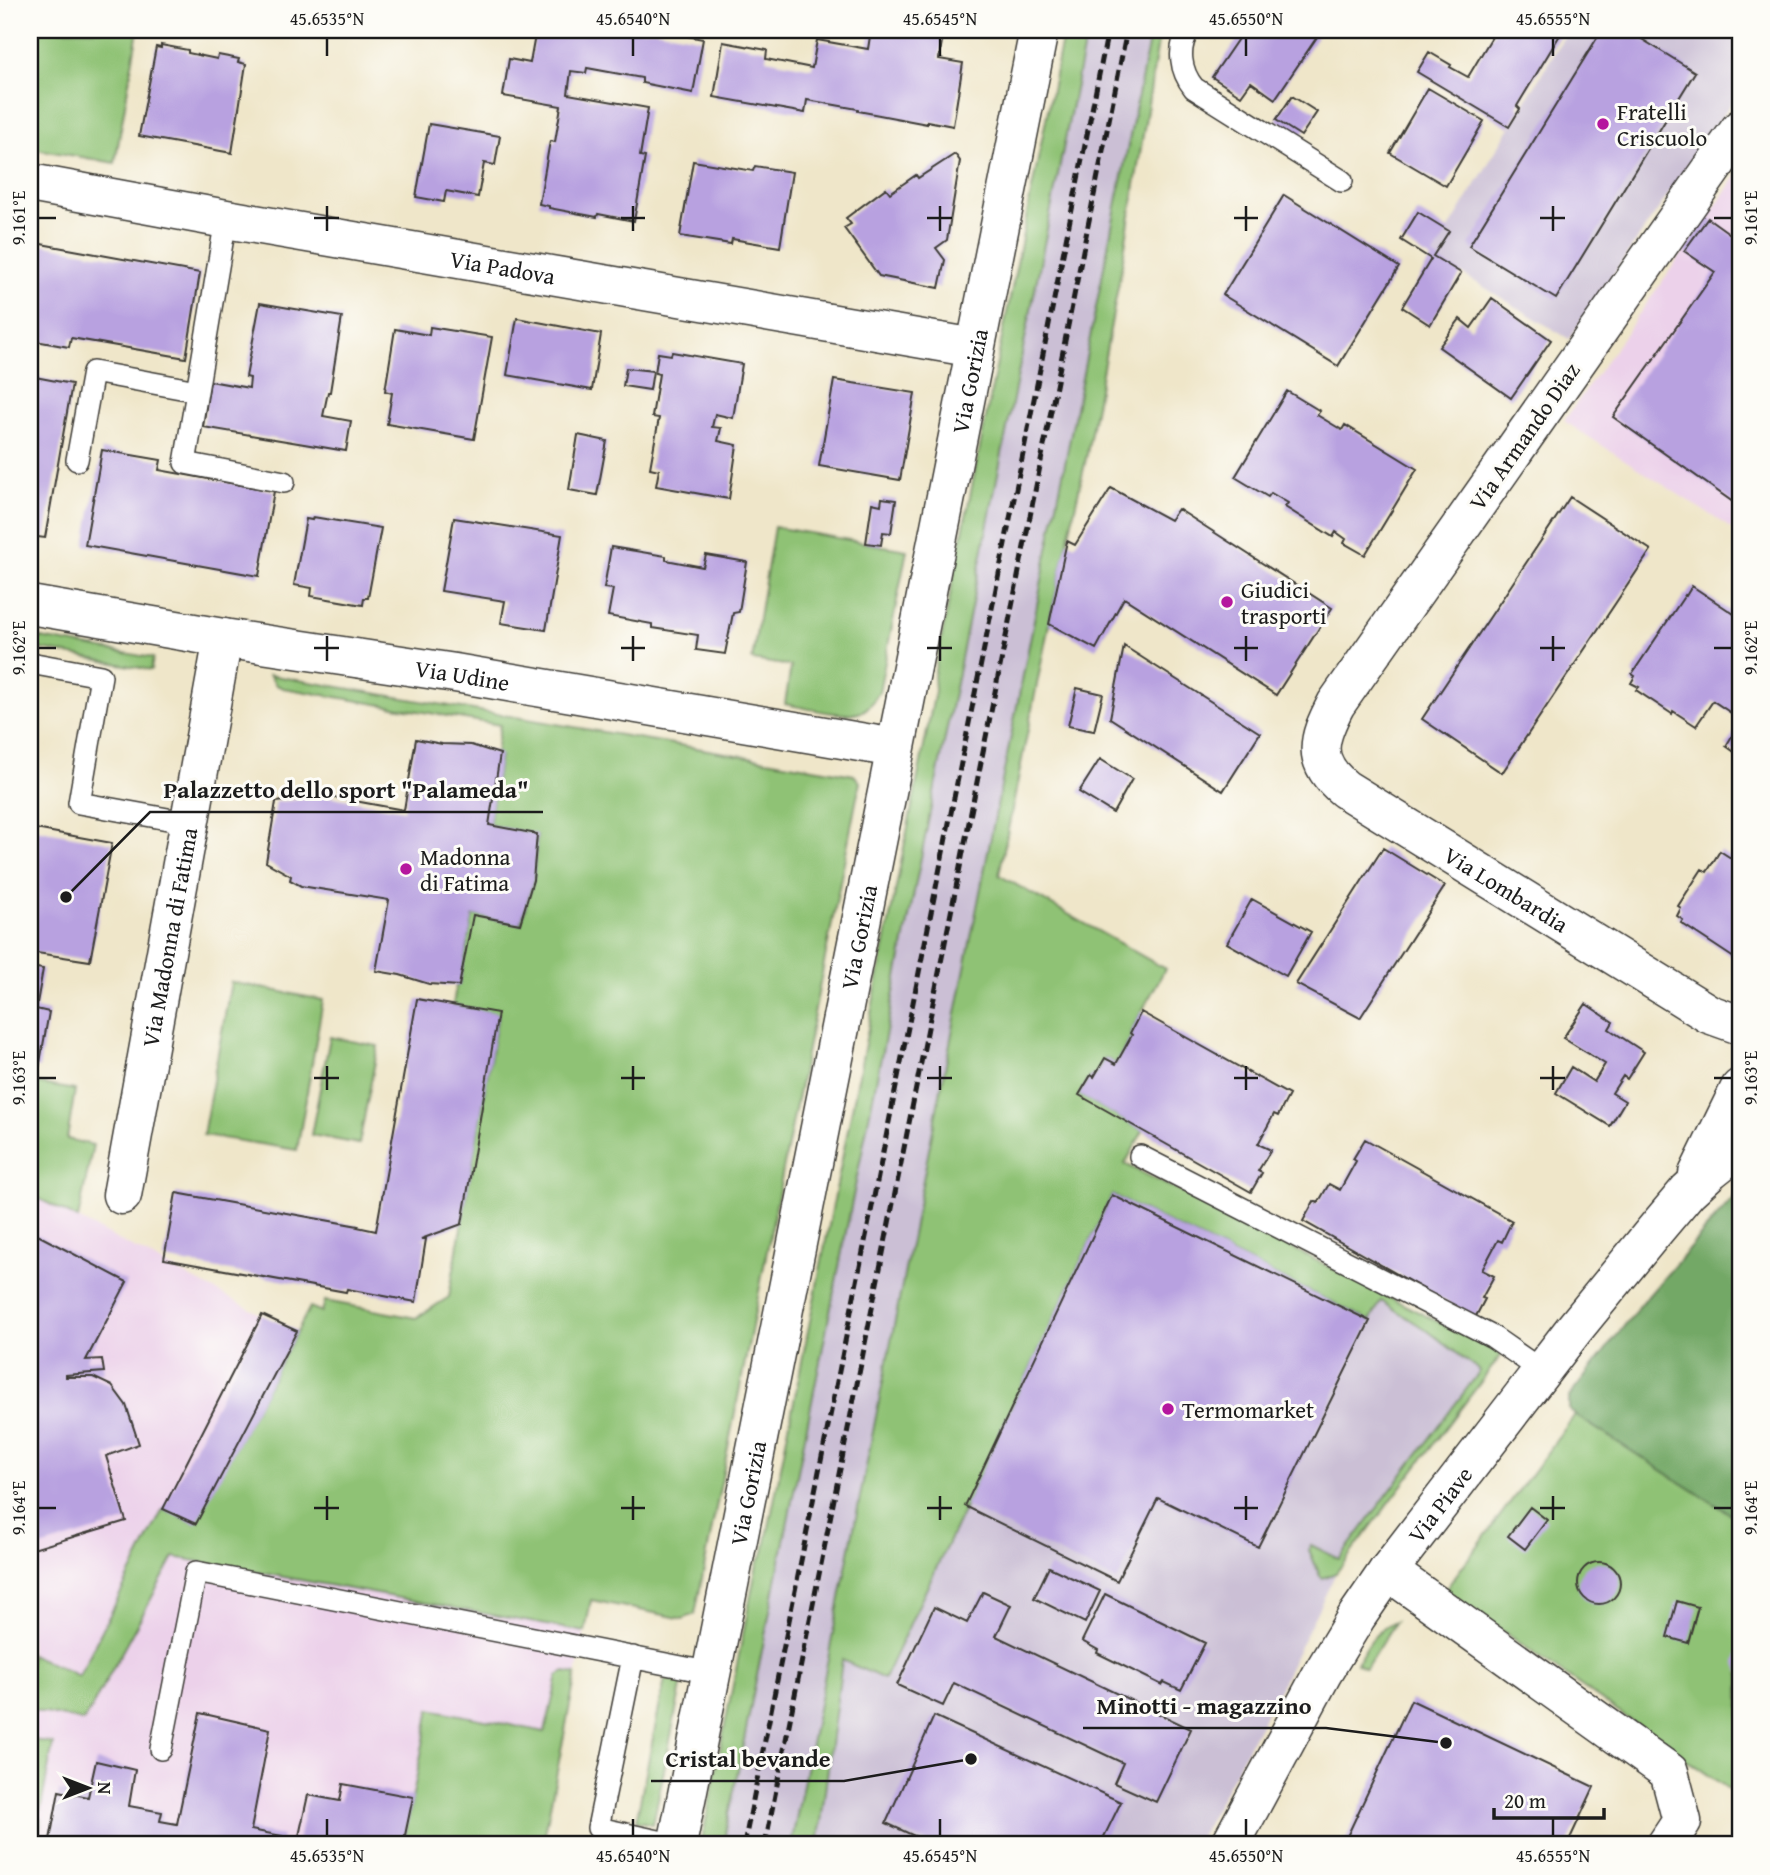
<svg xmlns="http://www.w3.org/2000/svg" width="1770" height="1875" font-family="'Gentium Book Plus',serif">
<rect width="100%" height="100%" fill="#fdfcf7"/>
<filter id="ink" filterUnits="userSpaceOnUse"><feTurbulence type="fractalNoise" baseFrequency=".0143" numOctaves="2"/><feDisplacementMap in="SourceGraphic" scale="14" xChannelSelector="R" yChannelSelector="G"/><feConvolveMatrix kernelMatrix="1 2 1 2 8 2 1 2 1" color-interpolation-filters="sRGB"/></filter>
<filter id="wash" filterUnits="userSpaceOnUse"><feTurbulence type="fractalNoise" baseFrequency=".00686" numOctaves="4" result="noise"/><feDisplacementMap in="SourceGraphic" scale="28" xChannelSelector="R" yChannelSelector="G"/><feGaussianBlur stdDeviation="1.57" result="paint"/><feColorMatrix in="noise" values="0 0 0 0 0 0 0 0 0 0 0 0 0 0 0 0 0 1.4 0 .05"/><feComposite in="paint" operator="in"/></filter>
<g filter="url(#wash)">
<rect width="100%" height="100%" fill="#efe6c9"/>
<!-- built -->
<path fill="#ecd1ea" d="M 1740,171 L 1740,534 L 1564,421 Z
M 30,1194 L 262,1315 L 164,1510 L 196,1524 L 591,1600 L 543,1843 L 552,1845 L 30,1845 Z"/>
<!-- industrial -->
<path fill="#cbbfd5" d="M 1087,30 L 1151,30 L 791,1845 L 723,1845 Z
M 1568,30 L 1740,30 L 1740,90 L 1569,339 L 1433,256 Z
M 1119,1162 L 1502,1354 L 1336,1573 L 1282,1683 L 1196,1845 L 818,1845 L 842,1660 L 883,1679 L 1093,1235 Z"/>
<!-- green -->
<path fill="#8fc274" stroke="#566f48" stroke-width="2" d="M 30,30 L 138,30 L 115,163 L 30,148 Z
M 1064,30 L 1087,30 L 723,1845 L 701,1845 L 757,1564 L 764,1552 L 935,691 L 934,675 Z
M 1151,30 L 1160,30 L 1122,265 L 1087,454 L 1049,624 L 999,875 L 1165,969 L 1130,1033 L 1132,1035 L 1116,1064 L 1105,1058 L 1094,1077 L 1090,1076 L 1080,1095 L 1143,1131 L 1125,1164 L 1502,1354 L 1336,1573 L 1323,1578 L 1320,1576 L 1309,1550 L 1311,1545 L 1339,1559 L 1480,1371 L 1428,1331 L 1381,1301 L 1370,1321 L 1112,1195 L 884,1679 L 842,1660 L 818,1845 L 791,1845 Z
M 774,527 L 907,550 L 879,692 C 874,700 870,708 861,712 C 847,719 802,707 785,704 L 791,666 L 752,660 Z
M 30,636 L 153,658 L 151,670 L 30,647 Z
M 269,675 L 854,775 L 860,782 L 695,1614 L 683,1619 L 591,1600 L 585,1632 L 174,1557 L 84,1721 L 30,1710 L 30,1654 L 79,1676 L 163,1509 L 195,1523 L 310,1307 L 322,1312 L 325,1301 L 416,1318 L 449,1297 L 498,1014 L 453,1005 L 456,986 L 459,985 L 473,915 L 521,924 L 533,880 L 537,835 L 489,825 L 500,755 L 496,753 L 500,725 L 283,688 L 276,685 Z
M 231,982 L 323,1000 L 297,1150 L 203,1135 Z
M 330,1037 L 378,1046 L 359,1144 L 311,1135 Z
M 30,1082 L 75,1090 L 67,1139 L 93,1145 L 78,1219 L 30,1194 Z
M 1575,1415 L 1740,1520 L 1740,1797 L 1455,1598 L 1445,1590 Z
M 1395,1622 L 1366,1668 L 1357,1663 C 1367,1646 1375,1630 1395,1622 Z
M 565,1672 L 576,1674 L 543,1843 L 552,1845 L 403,1845 L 430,1709 L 545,1732 L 558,1676 Z
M 665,1679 L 682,1682 L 653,1824 L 636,1821 Z
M 30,1739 L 53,1744 L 39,1818 L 42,1819 L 38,1840 L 30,1839 Z"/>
<!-- forest -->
<path fill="#73a866" stroke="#486241" stroke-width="2" d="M 1740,1190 L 1740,1520 L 1575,1415 L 1569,1410 L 1569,1397 L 1642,1303 Z"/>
<g id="blocks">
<!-- building -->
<path fill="#b8a1e0" d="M 476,30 L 514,30 L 513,37 L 476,31 Z
M 536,30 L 655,30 L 703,39 L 693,93 L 642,83 L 642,78 L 587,68 L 586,73 L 571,71 L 568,94 L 648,108 L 640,156 L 645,157 L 634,221 L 598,214 L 597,217 L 549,208 L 549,206 L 539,204 L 550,141 L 555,142 L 561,106 L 503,96 L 509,59 L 530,63 Z
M 871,30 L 944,30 L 939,59 L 963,63 L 953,126 L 927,121 L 927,124 L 858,111 L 858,109 L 807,100 L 805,113 L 714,97 L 723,42 L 767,50 L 766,59 L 812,68 L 817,40 L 868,49 Z
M 1244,30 L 1307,30 L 1317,37 L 1275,99 L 1251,82 L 1241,96 L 1212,77 Z
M 1496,30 L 1563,30 L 1517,106 L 1520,109 L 1509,127 L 1417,72 L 1429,52 L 1451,65 L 1450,67 L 1468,77 Z
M 1602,30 L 1627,30 L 1695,72 L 1556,299 L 1469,246 Z
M 161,45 L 188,50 L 188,53 L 217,59 L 218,55 L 239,59 L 238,62 L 246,64 L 232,153 L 139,136 L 156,47 L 161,48 Z
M 1428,88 L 1484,121 L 1446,186 L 1390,153 Z
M 1292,96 L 1317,112 L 1301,136 L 1276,120 Z
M 429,124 L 500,136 L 495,165 L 484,163 L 478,197 L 446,191 L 444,202 L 416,197 Z
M 955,154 L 960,161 L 947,240 L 936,248 L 945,260 L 939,288 L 879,276 L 844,228 L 851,224 L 846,218 L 886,188 L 890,193 L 916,175 L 918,178 Z
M 693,161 L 753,171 L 755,166 L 792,172 L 780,247 L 732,239 L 731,244 L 680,236 Z
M 1284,195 L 1399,267 L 1338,366 L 1223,295 Z
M 1418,212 L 1449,231 L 1433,256 L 1461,273 L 1430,325 L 1402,307 L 1431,259 L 1401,240 Z
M 1708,218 L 1740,241 L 1740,507 L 1613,417 L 1715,272 L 1684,251 Z
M 30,242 L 200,273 L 186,358 L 71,338 L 69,347 L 30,340 Z
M 1492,298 L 1551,340 L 1511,398 L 1439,347 L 1460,319 L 1471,328 Z
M 260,303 L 342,317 L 330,392 L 328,392 L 323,416 L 351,421 L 346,451 L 203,427 L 210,381 L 249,388 L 250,378 L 246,377 Z
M 517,318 L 601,334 L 592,390 L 507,375 Z
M 430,327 L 492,337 L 474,439 L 387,424 L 392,393 L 385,391 L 395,329 L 429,335 Z
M 672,352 L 742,364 L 733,418 L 715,414 L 712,427 L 721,428 L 718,441 L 737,445 L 729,499 L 656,486 L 659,470 L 650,468 L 659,418 L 652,417 L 659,374 L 655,373 L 658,353 L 671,355 Z
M 626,368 L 653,371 L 650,390 L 623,386 Z
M 30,376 L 72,384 L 45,538 L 30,536 Z
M 834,380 L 915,393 L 900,480 L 819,466 Z
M 1287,391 L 1320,411 L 1317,415 L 1342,430 L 1345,425 L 1417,469 L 1365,555 L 1344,543 L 1346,539 L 1336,532 L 1333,537 L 1285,507 L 1288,503 L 1271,493 L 1268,497 L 1235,477 Z
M 578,435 L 607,441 L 597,495 L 569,490 Z
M 102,450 L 161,460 L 159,470 L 274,491 L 259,576 L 85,545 Z
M 1111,488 L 1170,520 L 1178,509 L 1332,608 L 1276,695 L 1124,598 L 1096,649 L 1049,624 L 1067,541 L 1075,545 Z
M 1570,497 L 1651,550 L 1502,773 L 1422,719 Z
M 882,498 L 896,500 L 891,533 L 883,532 L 881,545 L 866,543 L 872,503 L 881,505 Z
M 313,517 L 381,528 L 368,598 L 364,598 L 363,605 L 311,596 L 312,588 L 294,585 L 306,519 L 312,520 Z
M 454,518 L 562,535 L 546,630 L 501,623 L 505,601 L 441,591 Z
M 611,547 L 666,556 L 666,560 L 703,567 L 706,555 L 747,562 L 739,612 L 733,613 L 725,654 L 696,650 L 698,635 L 652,628 L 652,624 L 608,616 L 613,589 L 604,588 Z
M 1692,586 L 1740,618 L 1740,719 L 1713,701 L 1696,726 L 1673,711 L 1672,714 L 1636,690 L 1639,687 L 1631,683 L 1635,676 L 1632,674 L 1685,595 L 1686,596 Z
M 1124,646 L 1260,733 L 1223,791 L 1110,718 Z
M 1077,688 L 1103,694 L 1094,731 L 1068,726 Z
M 1740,723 L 1740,756 L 1726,746 Z
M 416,739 L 442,744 L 471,745 L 500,754 L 489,825 L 537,834 L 533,880 L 520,924 L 473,915 L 459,986 L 429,984 L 400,975 L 376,971 L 389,900 L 301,886 L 290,880 L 291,876 L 266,862 L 276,802 L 304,799 L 305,795 L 317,794 L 404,810 Z
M 1100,759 L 1132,779 L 1113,813 L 1079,792 Z
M 30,828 L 112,843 L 90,961 L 30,952 Z
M 1383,848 L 1445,886 L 1360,1018 L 1296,984 Z
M 1720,851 L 1740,864 L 1740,962 L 1681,923 L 1683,920 L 1677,916 L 1681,908 L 1678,906 L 1702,869 L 1707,872 Z
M 1252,899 L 1311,932 L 1286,976 L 1227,943 Z
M 30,967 L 43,969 L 36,1009 L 49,1012 L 39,1068 L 30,1066 Z
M 417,999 L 498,1013 L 462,1224 L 421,1239 L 426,1239 L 416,1302 L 347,1289 L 346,1292 L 164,1259 L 176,1193 L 358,1226 L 357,1227 L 376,1231 Z
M 1586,1004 L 1613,1022 L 1609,1029 L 1644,1052 L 1627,1079 L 1623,1076 L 1612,1093 L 1625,1101 L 1610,1126 L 1556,1093 L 1571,1067 L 1594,1082 L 1605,1064 L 1563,1038 Z
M 1141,1012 L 1289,1095 L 1278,1116 L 1274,1114 L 1258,1144 L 1271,1150 L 1258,1171 L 1262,1173 L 1251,1192 L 1079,1095 L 1091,1075 L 1094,1077 L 1105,1058 L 1116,1064 L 1132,1035 L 1130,1033 Z
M 1365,1139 L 1512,1221 L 1502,1242 L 1498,1240 L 1482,1270 L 1494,1276 L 1482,1298 L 1485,1299 L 1475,1318 L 1303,1221 L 1314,1201 L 1318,1203 L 1329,1184 L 1340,1190 L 1356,1161 L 1353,1159 Z
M 1112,1195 L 1370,1321 L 1258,1547 L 1158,1498 L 1117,1581 L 965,1506 Z
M 30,1231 L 127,1282 L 86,1360 L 102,1359 L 104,1372 L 66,1375 L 66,1377 L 93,1377 L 112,1386 L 126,1405 L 139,1444 L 106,1456 L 126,1521 L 30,1550 Z
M 262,1315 L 297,1331 L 196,1524 L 163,1509 Z
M 1530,1507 L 1547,1520 L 1525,1549 L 1508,1536 Z
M1578 1583a21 21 0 1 1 42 0a21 21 0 1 1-42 0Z
M 1049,1567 L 1100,1591 L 1085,1623 L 1034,1598 Z
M 983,1592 L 1011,1605 L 996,1636 L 1191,1729 L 1156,1802 L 1114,1783 L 1123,1763 L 954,1683 L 943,1706 L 897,1685 L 934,1607 L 967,1623 Z
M 1105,1594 L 1205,1643 L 1181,1690 L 1164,1682 L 1162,1685 L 1097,1653 L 1098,1650 L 1082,1641 Z
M 1677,1601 L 1698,1607 L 1688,1643 L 1667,1637 Z
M 1740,1645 L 1740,1674 L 1735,1662 Z
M 1411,1700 L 1594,1787 L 1567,1845 L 1343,1845 Z
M 200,1713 L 270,1729 L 251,1830 L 282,1836 L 280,1845 L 30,1845 L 30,1839 L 50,1840 L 59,1791 L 88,1797 L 96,1761 L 135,1770 L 129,1806 L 162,1812 L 160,1821 L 177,1824 Z
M 934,1716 L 1121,1802 L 1100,1845 L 934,1845 L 886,1823 Z
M 343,1784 L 413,1797 L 403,1845 L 297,1845 L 308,1795 L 340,1801 Z"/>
</g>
</g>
<g filter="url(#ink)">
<use href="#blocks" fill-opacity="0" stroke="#3c3a36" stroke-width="2"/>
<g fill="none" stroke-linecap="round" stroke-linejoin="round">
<!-- lane casing -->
<g stroke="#3c3a36" stroke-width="24">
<path id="lane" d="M 1189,30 C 1177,48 1180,71 1194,88 L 1342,181
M 226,219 L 185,463 L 284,482
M 77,460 L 93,372 L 197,391
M 30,663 L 101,676 L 79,803 L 190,823
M 1140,1156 L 1493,1337 L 1542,1371
M 633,1657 L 598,1828 L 677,1845
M 161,1749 L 196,1572 L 712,1673"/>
</g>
<!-- street casing -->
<g stroke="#3c3a36" stroke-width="41">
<g id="street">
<path id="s1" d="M 1740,129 L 1336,704 C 1317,740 1311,761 1345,789 L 1709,1014 L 1740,1025"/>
<path id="s2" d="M 30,183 L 226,219 L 975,348"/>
<path id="s3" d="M 30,605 L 223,638 L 455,673 L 895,748"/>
<path id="s4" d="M 122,1195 L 223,638"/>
<path d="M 1388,1571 L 1669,1772 L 1682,1821 L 1666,1845"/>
<path id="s5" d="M 677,1845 L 1039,30"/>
</g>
</g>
<!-- secondary casing -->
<g stroke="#3c3a36" stroke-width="41">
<g id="secondary">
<path d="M 1698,1174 L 1740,1088"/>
<path id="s6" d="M 1230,1845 L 1322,1674 L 1357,1616 L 1388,1571 L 1575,1328 L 1656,1229 L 1688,1191 L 1711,1170 L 1740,1147"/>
</g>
</g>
<!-- lane -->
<use href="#lane" stroke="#fff" stroke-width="21"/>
<!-- street -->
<use href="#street" stroke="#fff" stroke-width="38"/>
<!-- secondary -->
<use href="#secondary" stroke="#fff" stroke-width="38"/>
<!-- rail -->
<path stroke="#1c1c1c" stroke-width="5" stroke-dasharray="10 5" stroke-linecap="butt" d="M 744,1845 L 1108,30
M 765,1845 L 1127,30"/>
</g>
</g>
<!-- ticks -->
<path fill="none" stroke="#1c1c1c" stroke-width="2.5" d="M 327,38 L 327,56M 633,38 L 633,56M 940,38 L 940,56M 1246,38 L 1246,56M 1553,38 L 1553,56M 327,206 L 327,231M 633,206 L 633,231M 940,206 L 940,231M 1246,206 L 1246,231M 1553,206 L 1553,231M 38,218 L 56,218M 314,218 L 339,218M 621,218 L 645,218M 927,218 L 952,218M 1234,218 L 1258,218M 1540,218 L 1565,218M 1714,218 L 1732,218M 327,636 L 327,661M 633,636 L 633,661M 940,636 L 940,661M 1246,636 L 1246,661M 1553,636 L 1553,661M 38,648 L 56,648M 314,648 L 339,648M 621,648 L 645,648M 927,648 L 952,648M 1234,648 L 1258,648M 1540,648 L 1565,648M 1714,648 L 1732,648M 327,1066 L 327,1090M 633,1066 L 633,1090M 940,1066 L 940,1090M 1246,1066 L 1246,1090M 1553,1066 L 1553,1090M 38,1078 L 56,1078M 314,1078 L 339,1078M 621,1078 L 645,1078M 927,1078 L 952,1078M 1234,1078 L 1258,1078M 1540,1078 L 1565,1078M 1714,1078 L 1732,1078M 327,1496 L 327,1520M 633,1496 L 633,1520M 940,1496 L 940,1520M 1246,1496 L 1246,1520M 1553,1496 L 1553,1520M 38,1508 L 56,1508M 314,1508 L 339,1508M 621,1508 L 645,1508M 927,1508 L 952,1508M 1234,1508 L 1258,1508M 1540,1508 L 1565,1508M 1714,1508 L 1732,1508M 327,1819 L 327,1836M 633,1819 L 633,1836M 940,1819 L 940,1836M 1246,1819 L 1246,1836M 1553,1819 L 1553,1836"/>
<!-- markers -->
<g fill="#b5179e" stroke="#fdfcf7" stroke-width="2.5">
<circle cx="1603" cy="124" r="7"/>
<circle cx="1227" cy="602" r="7"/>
<circle cx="406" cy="869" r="7"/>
<circle cx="1168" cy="1409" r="7"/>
</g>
<g text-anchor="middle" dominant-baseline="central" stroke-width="6" stroke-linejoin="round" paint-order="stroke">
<!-- poi labels -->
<g font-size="23" fill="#1c1c1c" stroke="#fdfcf7" text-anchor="start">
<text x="1617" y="111">Fratelli<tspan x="1617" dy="26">Criscuolo</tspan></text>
<text x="1241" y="589">Giudici<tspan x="1241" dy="26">trasporti</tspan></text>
<text x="420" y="856">Madonna<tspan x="420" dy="26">di Fatima</tspan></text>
<text x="1182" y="1409">Termomarket</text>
</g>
<!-- street labels -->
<g font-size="23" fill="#1c1c1c" stroke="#fdfcf7">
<text stroke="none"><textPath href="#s2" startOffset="480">Via Padova</textPath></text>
<text stroke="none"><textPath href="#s5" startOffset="1493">Via Gorizia</textPath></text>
<text transform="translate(1524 436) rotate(-55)">Via Armando Diaz</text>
<text stroke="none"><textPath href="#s3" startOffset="438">Via Udine</textPath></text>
<text stroke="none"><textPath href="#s1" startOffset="989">Via Lombardia</textPath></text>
<text stroke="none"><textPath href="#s4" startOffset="262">Via Madonna di Fatima</textPath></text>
<text stroke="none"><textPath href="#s5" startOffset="926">Via Gorizia</textPath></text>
<text stroke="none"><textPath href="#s5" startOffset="359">Via Gorizia</textPath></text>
<text stroke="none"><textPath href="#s6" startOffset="401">Via Piave</textPath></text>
</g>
</g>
<!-- callouts -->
<path fill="none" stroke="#1c1c1c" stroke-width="2.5" d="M66 897L150 812H543M1446 1743L1326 1728H1083M971 1759L844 1781H651"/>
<g fill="#1c1c1c" stroke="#fdfcf7" stroke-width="2.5">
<circle cx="66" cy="897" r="7"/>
<circle cx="1446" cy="1743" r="7"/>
<circle cx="971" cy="1759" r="7"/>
</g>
<g font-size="24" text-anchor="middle" font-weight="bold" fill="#1c1c1c" stroke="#fdfcf7" stroke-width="6" stroke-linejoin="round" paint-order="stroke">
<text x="346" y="798">Palazzetto dello sport "Palameda"</text>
<text x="1204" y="1714">Minotti - magazzino</text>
<text x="748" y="1767">Cristal bevande</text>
</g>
<!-- margin -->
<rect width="1770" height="1875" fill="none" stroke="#fdfcf7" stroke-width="77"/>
<!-- north arrow -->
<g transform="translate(88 1788) rotate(90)" stroke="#fdfcf7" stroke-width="5" paint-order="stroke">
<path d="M0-5L12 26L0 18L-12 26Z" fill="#1c1c1c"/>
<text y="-10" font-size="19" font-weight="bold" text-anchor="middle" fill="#1c1c1c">N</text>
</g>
<!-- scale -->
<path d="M1494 1808v10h110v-10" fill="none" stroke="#1c1c1c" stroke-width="3.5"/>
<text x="1504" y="1808" font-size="21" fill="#1c1c1c" stroke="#fdfcf7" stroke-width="5" paint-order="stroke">20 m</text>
<rect x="38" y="38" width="1694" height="1798" fill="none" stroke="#1c1c1c" stroke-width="2.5"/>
<g font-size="18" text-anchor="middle" fill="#1c1c1c">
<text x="327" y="25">45.6535°N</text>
<text x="633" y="25">45.6540°N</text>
<text x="940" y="25">45.6545°N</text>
<text x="1246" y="25">45.6550°N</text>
<text x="1553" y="25">45.6555°N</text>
<text transform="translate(1751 218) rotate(-90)" y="6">9.161°E</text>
<text transform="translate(19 218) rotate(-90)" y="6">9.161°E</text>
<text transform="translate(1751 648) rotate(-90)" y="6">9.162°E</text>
<text transform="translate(19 648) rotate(-90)" y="6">9.162°E</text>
<text transform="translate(1751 1078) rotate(-90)" y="6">9.163°E</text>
<text transform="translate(19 1078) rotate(-90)" y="6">9.163°E</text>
<text transform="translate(19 1508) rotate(-90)" y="6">9.164°E</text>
<text transform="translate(1751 1508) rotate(-90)" y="6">9.164°E</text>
<text x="327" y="1862">45.6535°N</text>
<text x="633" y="1862">45.6540°N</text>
<text x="940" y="1862">45.6545°N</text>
<text x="1246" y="1862">45.6550°N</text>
<text x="1553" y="1862">45.6555°N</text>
</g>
</svg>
